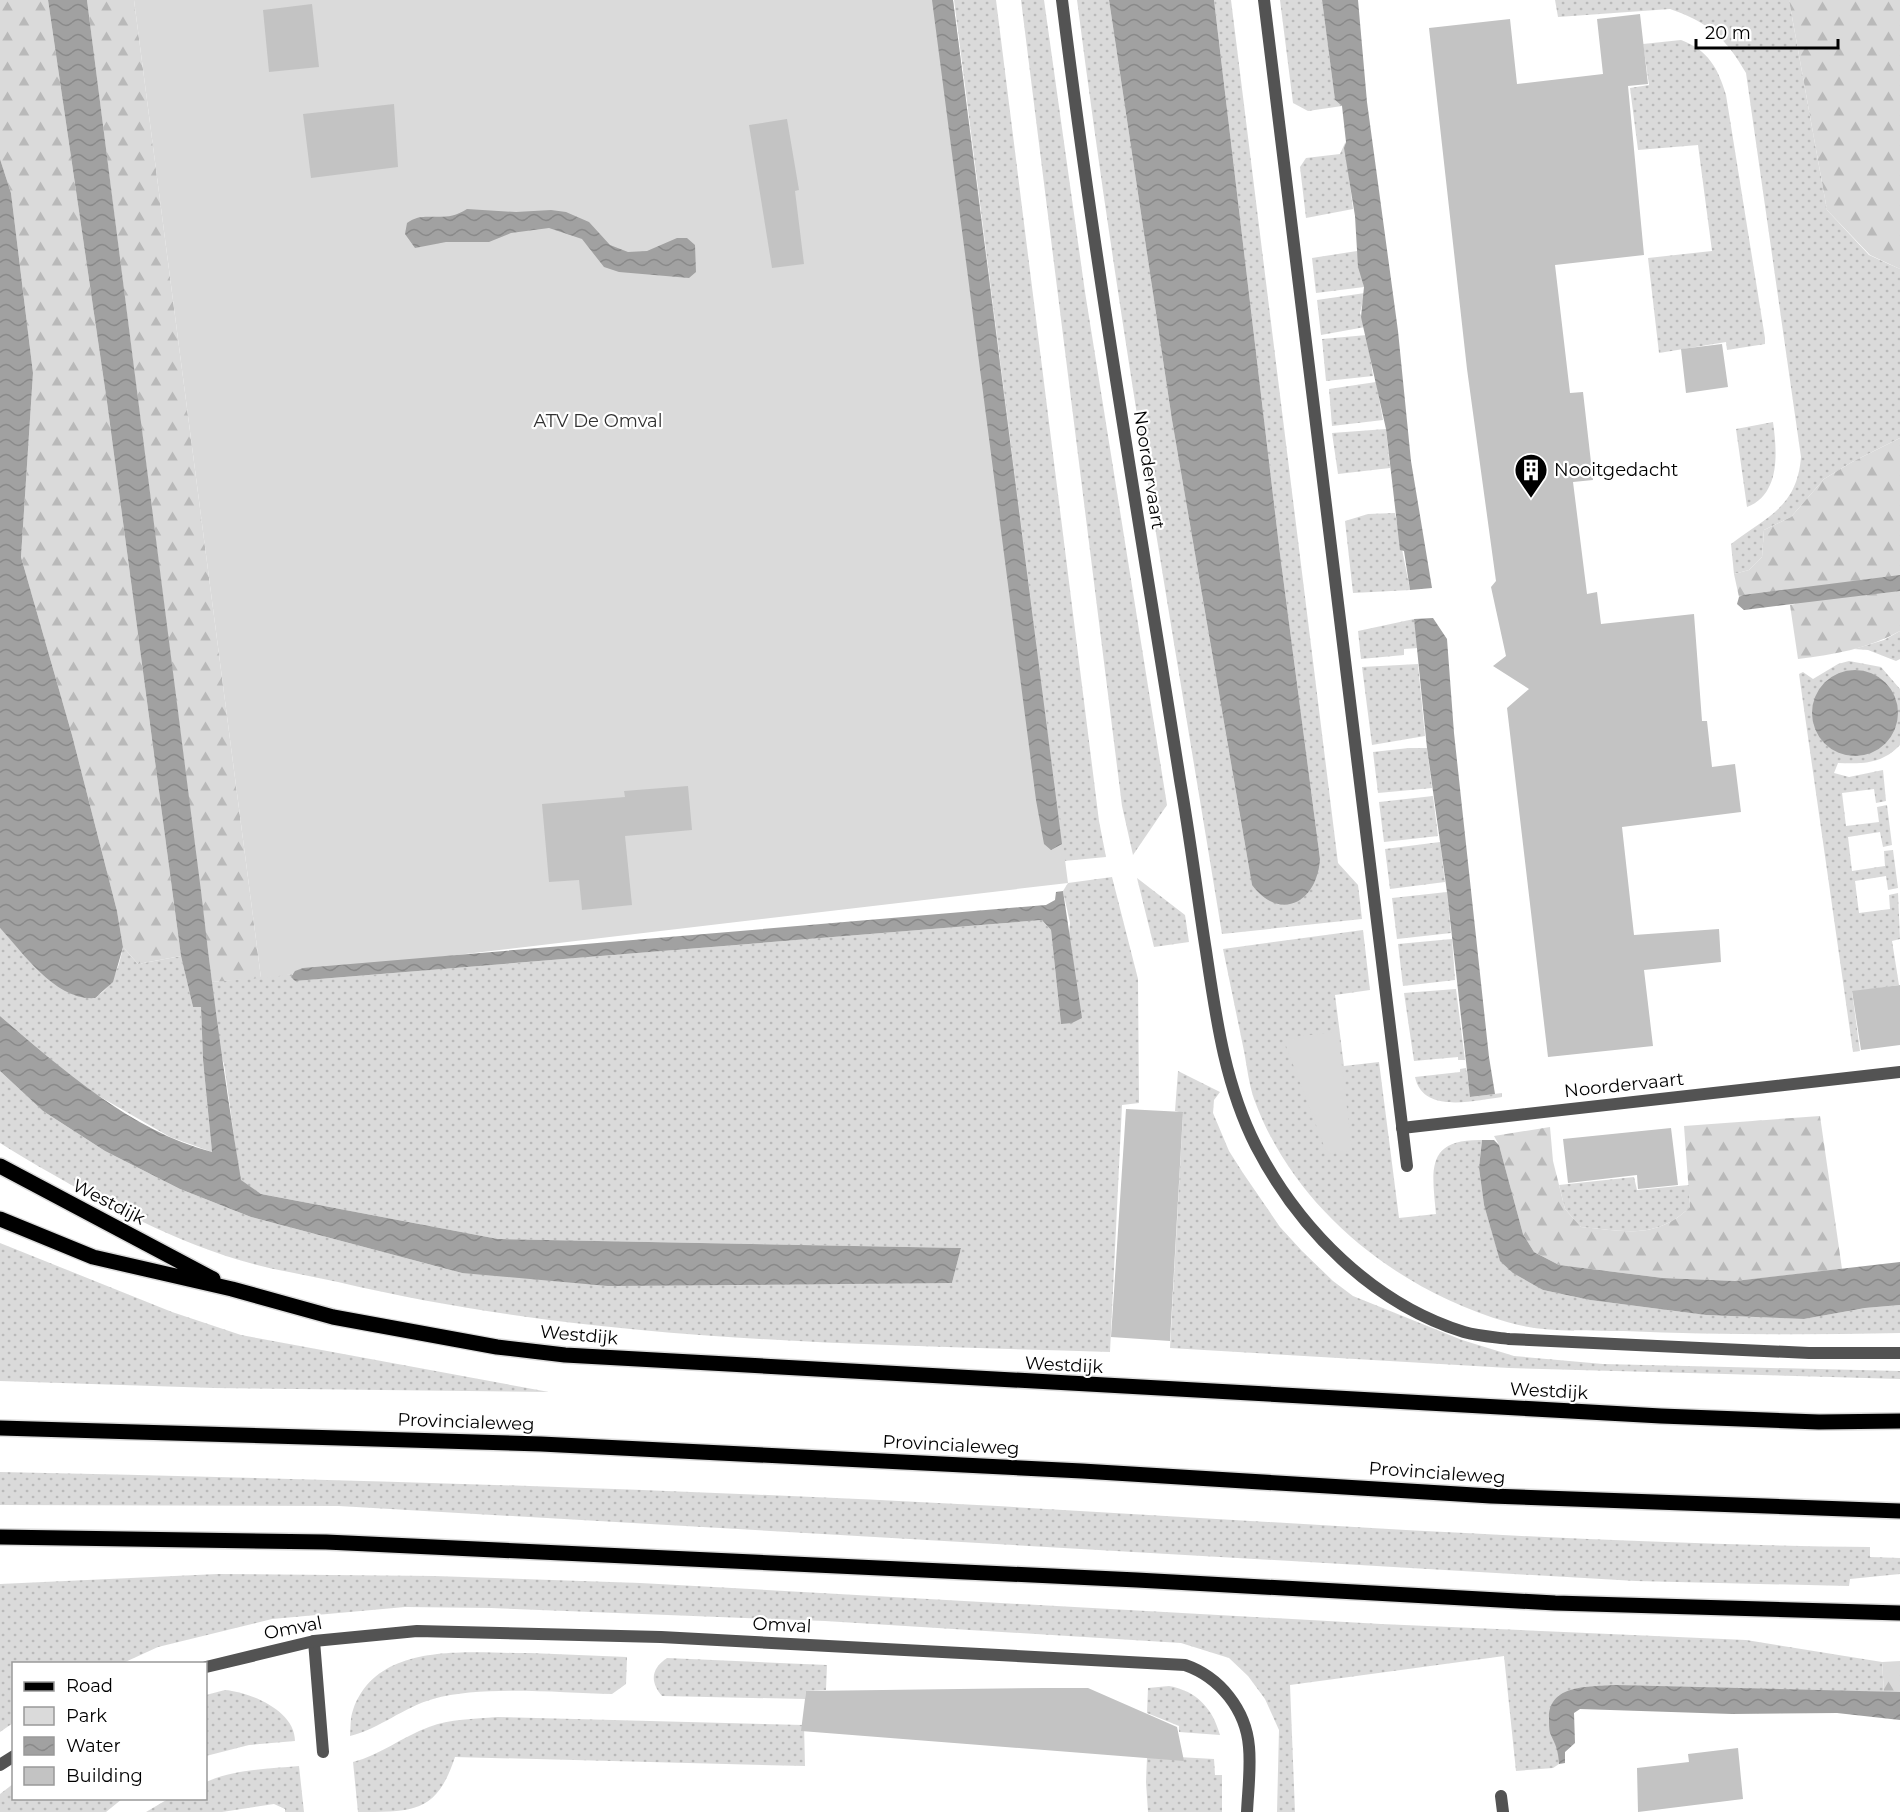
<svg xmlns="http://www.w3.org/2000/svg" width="1900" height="1812" font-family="Montserrat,sans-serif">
<defs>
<pattern id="grass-dots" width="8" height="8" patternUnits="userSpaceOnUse" patternTransform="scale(1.5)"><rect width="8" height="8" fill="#dadada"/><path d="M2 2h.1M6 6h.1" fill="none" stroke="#b9b9b9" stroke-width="1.8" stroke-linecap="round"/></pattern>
<pattern id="forest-firs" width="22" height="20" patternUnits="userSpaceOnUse" patternTransform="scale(1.5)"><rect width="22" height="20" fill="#dadada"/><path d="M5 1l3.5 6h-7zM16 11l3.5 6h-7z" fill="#b9b9b9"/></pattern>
<pattern id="water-waves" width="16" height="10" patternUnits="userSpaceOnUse" patternTransform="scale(1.5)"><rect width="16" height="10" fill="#a1a1a1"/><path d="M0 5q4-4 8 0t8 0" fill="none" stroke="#898989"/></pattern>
</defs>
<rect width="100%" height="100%" fill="#fff"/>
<!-- grass -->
<path fill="url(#grass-dots)" d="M 954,0 L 996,0 L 1099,821 L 1106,857 L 1064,861 Z
M 1021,0 L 1044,0 L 1085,292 L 1167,805 L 1133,855 L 1122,806 Z
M 1077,0 L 1109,0 L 1172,420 L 1252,885 L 1320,859 L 1280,554 L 1214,0 L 1231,0 L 1338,863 L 1358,885 L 1362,919 L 1222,934 C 1171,623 1117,312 1077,0 Z
M 1280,0 L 1322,0 L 1335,100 L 1342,106 L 1308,111 L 1293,103 Z
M 1555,0 L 1789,0 L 1827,210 L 1869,255 L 1900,269 L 1900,438 L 1852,462 L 1824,479 L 1791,517 L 1764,530 L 1762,557 L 1749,570 L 1734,574 L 1731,544 C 1766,517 1797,508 1801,457 L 1746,73 C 1726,38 1708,22 1670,9 L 1558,17 Z
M 1681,40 C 1708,50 1718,68 1726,95 L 1765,338 L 1765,344 L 1727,350 L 1726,342 L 1659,353 L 1648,258 L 1712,251 L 1698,145 L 1638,150 L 1630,88 L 1649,85 L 1643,44 Z
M 1345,143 L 1353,209 L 1306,218 L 1300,167 L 1306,158 L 1340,154 Z
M 1357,251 L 1364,287 L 1316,293 L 1312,258 Z
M 1365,293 L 1360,313 L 1365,327 L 1321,335 L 1317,300 Z
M 1367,335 L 1373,376 L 1326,381 L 1322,339 Z
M 1376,382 L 1383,420 L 1332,426 L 1329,389 Z
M 1773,422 C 1777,451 1781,494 1747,507 L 1736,429 Z
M 1386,429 L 1390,468 L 1338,474 L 1332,433 Z
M 1395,513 L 1410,590 L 1353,593 L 1345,521 L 1368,514 Z
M 1414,619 L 1418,648 L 1404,649 L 1404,655 L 1361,659 L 1358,631 Z
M 1900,631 L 1900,659 L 1896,661 L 1868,650 L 1854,649 L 1884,640 Z
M 1849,661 L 1881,667 L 1900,689 L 1900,745 C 1882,764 1863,764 1838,763 L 1834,773 L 1849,777 L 1883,770 L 1886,801 L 1876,803 L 1874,789 L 1842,793 L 1846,826 L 1879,822 L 1877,807 L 1887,805 L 1892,845 L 1883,847 L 1880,832 L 1848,837 L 1852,871 L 1885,866 L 1884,851 L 1893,850 L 1898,888 L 1888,890 L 1886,876 L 1855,881 L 1859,913 L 1890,909 L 1889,895 L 1898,893 L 1900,939 L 1892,941 L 1899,985 L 1852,992 L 1860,1051 L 1853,1052 L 1799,674 L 1803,672 L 1813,679 L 1838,664 Z
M 1418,664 L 1425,736 L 1372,745 L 1362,667 Z
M 1409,748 L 1427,748 L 1432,788 L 1378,793 L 1373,752 Z
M 1433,796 L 1438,836 L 1384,842 L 1379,802 Z
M 1440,842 L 1445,882 L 1390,889 L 1385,849 Z
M 1112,877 L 1138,979 L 1139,1103 L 1122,1105 L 1110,1352 C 852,1344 591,1342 338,1282 C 301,1274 262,1268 226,1256 C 151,1231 68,1185 0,1143 L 0,1071 L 43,1111 L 105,1151 L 180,1189 L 251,1217 L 462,1273 L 952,1283 L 961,1248 L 498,1239 L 261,1194 L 240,1180 L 224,1064 L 219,1049 L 212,982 L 292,974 L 295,981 L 1042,920 L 1051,930 L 1061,1024 L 1070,923 L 1063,891 L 1068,883 Z
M 1137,878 L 1185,915 L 1189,942 L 1154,947 Z
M 1447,892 L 1451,933 L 1397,939 L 1392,898 Z
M 0,928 C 37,968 103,1051 123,947 L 138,964 L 181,956 L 193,1007 L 201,1007 L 203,1060 L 212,1152 L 170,1137 L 83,1087 L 0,1016 Z
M 1363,930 L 1370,990 L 1335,995 L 1344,1066 L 1379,1062 L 1399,1218 L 1436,1214 C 1432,1170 1425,1139 1482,1140 L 1479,1168 L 1484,1205 L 1500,1260 L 1543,1290 L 1590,1300 L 1706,1315 L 1804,1319 L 1865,1308 L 1900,1305 L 1900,1333 C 1808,1335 1716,1335 1624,1331 C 1586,1330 1543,1333 1507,1322 C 1397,1290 1294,1209 1254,1099 C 1249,1084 1247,1067 1244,1051 C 1237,1017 1230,983 1223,949 Z
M 1452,939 L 1455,980 L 1403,986 L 1398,944 Z
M 1456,989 L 1465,1060 L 1458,1060 L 1458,1057 L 1414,1061 L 1404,993 Z
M 1466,1068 L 1471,1097 L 1502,1093 L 1502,1097 C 1476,1100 1423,1115 1415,1077 L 1460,1072 L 1460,1069 Z
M 1178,1071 L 1220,1092 L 1214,1100 L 1213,1113 L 1229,1151 L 1243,1173 L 1280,1227 L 1302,1251 L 1333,1281 L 1353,1296 L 1462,1340 L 1514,1356 L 1603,1364 L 1900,1371 L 1900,1379 L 1509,1368 L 1170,1348 L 1183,1113 L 1175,1111 Z
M 1634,1177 L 1637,1190 L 1689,1185 L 1690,1207 C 1656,1240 1625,1231 1581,1227 L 1565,1209 L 1559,1185 Z
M 0,1243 L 172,1312 L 241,1335 L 549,1392 L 214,1388 L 0,1381 Z
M 0,1472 C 326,1479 652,1488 977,1505 C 1275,1521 1572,1544 1870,1547 L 1870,1557 L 1900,1558 L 1900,1574 L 1850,1579 L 1849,1586 L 1636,1581 L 339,1506 L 0,1505 Z
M 218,1574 L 434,1576 L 640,1583 L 1381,1624 L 1746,1640 L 1882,1662 L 1884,1692 L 1582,1688 L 1551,1734 L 1558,1746 L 1559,1764 L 1553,1768 L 1516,1771 L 1504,1656 L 1290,1685 L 1295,1812 L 1277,1812 L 1279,1730 L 1265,1699 L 1248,1676 L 1229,1658 L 1181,1643 L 825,1621 L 491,1608 L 405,1607 L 272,1619 L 158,1647 L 123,1663 L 14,1664 L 13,1723 L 0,1732 L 0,1584 Z
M 530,1653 L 627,1657 L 626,1684 L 612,1694 C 559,1693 483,1685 433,1699 C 404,1707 379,1729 350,1736 C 351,1725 350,1719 353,1710 C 378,1639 471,1654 530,1653 Z
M 667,1658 L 827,1665 L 826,1690 L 806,1691 L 805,1699 L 662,1696 C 649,1681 652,1668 667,1658 Z
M 1169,1686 C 1197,1691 1213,1709 1220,1735 L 1179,1732 L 1179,1726 L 1147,1713 L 1148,1688 Z
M 225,1690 C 249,1692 295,1710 295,1741 L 249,1745 L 206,1756 L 206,1695 Z
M 497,1717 L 804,1725 L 805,1766 L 455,1757 C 437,1812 415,1812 358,1812 L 353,1762 C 380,1755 402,1737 429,1727 C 450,1719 474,1719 497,1717 Z
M 1178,1757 L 1214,1759 L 1215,1775 L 1222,1775 L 1222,1812 L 1148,1812 L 1146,1782 L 1147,1758 Z
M 299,1766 L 304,1812 L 285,1812 L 285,1809 L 274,1804 L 222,1812 L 146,1812 L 168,1799 L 206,1798 L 206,1782 C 234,1769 268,1769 299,1766 Z
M 13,1784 L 14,1798 L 122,1799 L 106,1812 L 0,1812 L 0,1794 Z"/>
<!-- forest -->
<path fill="url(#forest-firs)" d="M 0,0 L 48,0 L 107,402 L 181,956 L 138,964 L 123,947 L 117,911 L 72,735 L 21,557 L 33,373 L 11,193 L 0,159 Z
M 87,0 L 134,0 L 261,978 L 212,982 Z
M 1789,0 L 1900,0 L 1900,269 L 1870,255 L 1827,210 Z
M 1900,438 L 1900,631 C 1869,648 1834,655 1798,659 L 1790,605 L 1795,604 L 1793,589 L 1739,597 L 1734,574 L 1749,570 L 1762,557 L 1764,530 L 1791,517 L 1824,479 L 1852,462 Z
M 1820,1116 L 1842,1269 L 1735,1281 L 1663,1278 L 1559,1265 L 1534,1252 L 1523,1234 L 1499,1145 L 1494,1136 L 1550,1127 L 1553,1161 L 1565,1209 L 1581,1227 C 1625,1231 1656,1240 1690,1207 L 1684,1126 Z
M 1900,1661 L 1900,1720 L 1884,1692 L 1882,1662 Z"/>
<!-- green -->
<path fill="#dadada" d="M 134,0 L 953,0 L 1068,883 L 261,978 Z
M 1338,1032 L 1352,1151 L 1327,1154 L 1283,1038 Z"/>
<!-- water -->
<path fill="url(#water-waves)" d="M 48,0 L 87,0 L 201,891 C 212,988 225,1084 241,1180 L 261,1194 L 498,1239 L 961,1248 L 952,1283 L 608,1286 L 462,1273 L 251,1217 L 180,1189 L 105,1151 L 43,1111 L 0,1071 L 0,1016 C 62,1069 131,1131 212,1152 L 203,1060 L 201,1007 L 193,1007 L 181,956 L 107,402 Z
M 932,0 L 953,0 L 1062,844 L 1051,850 L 1044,844 L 1036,800 Z
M 1109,0 L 1214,0 L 1280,554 L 1320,859 C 1317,903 1280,922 1252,885 L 1172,420 Z
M 1322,0 L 1358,0 L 1367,102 L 1398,331 L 1411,461 L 1432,588 L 1410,590 L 1404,551 L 1400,550 L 1386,429 L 1361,317 L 1364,287 L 1358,267 L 1355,216 L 1344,148 L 1346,142 L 1342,106 L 1335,100 Z
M 0,159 L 11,193 L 33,373 L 21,557 L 72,735 L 117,911 L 123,947 L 113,982 L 95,998 C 56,1001 24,954 0,928 Z
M 467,209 L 516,212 L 551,210 L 566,212 L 589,222 L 610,245 L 628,252 L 647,251 L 677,238 L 687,238 L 695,245 L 696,272 L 689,278 L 619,272 L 604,267 L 582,239 L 549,228 L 511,233 L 489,242 L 446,242 L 415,248 L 405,234 L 407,223 C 425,209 443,225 467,209 Z
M 1900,575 L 1900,591 L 1744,610 L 1737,604 L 1739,597 L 1743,595 Z
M 1433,618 L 1447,639 L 1454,733 L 1489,1057 L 1495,1094 L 1470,1097 L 1447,892 L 1427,748 L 1414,619 Z
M1812 713a43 43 0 1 1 86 0a43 43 0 1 1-86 0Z
M 1063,891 L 1082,1018 L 1072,1023 L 1061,1024 L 1051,930 L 1042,920 L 295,981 L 291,977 L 295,971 L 303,968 L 1046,905 L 1055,900 L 1056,892 Z
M 1482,1140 L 1494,1140 L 1499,1145 L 1523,1234 L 1534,1252 L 1559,1265 L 1663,1278 L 1735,1281 L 1900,1262 L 1900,1305 L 1865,1308 L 1804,1319 L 1706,1315 L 1590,1300 L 1543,1290 L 1513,1273 L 1500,1261 L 1484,1205 L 1479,1168 Z
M 1615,1685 L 1900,1692 L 1900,1720 L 1837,1713 L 1732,1714 L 1580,1709 L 1574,1713 L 1575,1743 L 1565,1752 L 1565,1763 L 1559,1764 C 1558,1749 1556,1746 1550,1733 C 1549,1729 1549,1723 1549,1719 C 1548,1684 1589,1687 1615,1685 Z"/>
<!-- building -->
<path fill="#c3c3c3" d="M 312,4 L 319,67 L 269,72 L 263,10 Z
M 1640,14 L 1648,84 L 1628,86 L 1644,255 L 1555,265 L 1570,393 L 1583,392 L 1593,480 L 1573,482 L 1587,594 L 1597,592 L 1601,624 L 1694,614 L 1702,721 L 1707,721 L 1712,767 L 1735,764 L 1741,812 L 1622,827 L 1634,935 L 1719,929 L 1721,962 L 1644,970 L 1653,1046 L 1548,1057 L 1507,708 L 1529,689 L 1493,666 L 1506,656 L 1491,587 L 1496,581 L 1467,369 L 1429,28 L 1510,19 L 1517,84 L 1603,74 L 1597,19 Z
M 394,104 L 398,167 L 311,178 L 303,114 Z
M 787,119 L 799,190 L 795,191 L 804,264 L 772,268 L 749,125 Z
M 1722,344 L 1728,387 L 1686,393 L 1681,349 Z
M 688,786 L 692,830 L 625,836 L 632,905 L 582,910 L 579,880 L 549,882 L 542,804 L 625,797 L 624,791 Z
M 1900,985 L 1900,1045 L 1861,1050 L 1852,991 Z
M 1126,1109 L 1183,1112 L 1170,1341 L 1111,1337 Z
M 1671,1128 L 1678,1185 L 1638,1189 L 1637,1175 L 1568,1183 L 1563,1139 Z
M 1045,1688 L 1088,1688 L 1177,1727 L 1184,1761 L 801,1731 L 806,1691 Z
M 1738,1748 L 1743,1799 L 1638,1812 L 1637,1768 L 1689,1762 L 1688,1754 Z"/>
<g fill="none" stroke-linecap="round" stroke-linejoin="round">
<!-- primary casing -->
<g stroke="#dbdbdb" stroke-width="18">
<path id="primary" d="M 0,1166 L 213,1279
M 0,1219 L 93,1257 L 232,1289 L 333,1317 L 497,1347 L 565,1355 L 1661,1416 L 1819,1422 L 1900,1421
M 0,1428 L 541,1444 L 1082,1471 L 1491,1496 L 1900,1511
M 0,1537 L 326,1542 L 1137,1580 L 1555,1603 L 1900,1613"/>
</g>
<!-- lane -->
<path stroke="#535353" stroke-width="12" d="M 1402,1128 L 1900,1072
M 314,1641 L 323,1752"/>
<!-- street -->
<path stroke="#535353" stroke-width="12" d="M 1062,0 C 1094,261 1139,520 1180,780 C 1190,837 1197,894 1206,951 C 1216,1018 1225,1085 1256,1146 C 1299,1229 1373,1304 1464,1332 C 1478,1336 1494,1337 1509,1339 L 1809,1353 L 1900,1353
M 1264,0 L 1407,1166
M 206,1667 L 314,1641 L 417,1631 L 661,1637 L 1185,1665 C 1220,1677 1246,1710 1249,1747 C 1251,1768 1248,1791 1247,1812
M 0,1765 L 14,1756
M 1501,1796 L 1503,1812"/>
<!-- primary -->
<use href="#primary" stroke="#000" stroke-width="15"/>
</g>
<!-- icons -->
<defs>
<g id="building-pin" transform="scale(1.725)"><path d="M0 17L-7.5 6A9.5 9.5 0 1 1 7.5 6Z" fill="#000" stroke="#fff"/><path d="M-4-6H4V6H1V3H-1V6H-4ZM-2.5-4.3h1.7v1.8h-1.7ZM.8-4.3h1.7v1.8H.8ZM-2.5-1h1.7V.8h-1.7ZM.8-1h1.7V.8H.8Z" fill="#fff"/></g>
</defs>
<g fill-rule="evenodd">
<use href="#building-pin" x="1531" y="470"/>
</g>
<g text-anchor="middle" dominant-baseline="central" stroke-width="4.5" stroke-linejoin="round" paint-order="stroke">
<!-- park labels -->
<g font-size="18" fill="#313131" stroke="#fff">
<text x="598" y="421">ATV De Omval</text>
</g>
<!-- street labels -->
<g font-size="18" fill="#000" stroke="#fff">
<text transform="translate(1149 470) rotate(81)">Noordervaart</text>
<text transform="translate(1624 1085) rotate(-6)">Noordervaart</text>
<text transform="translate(109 1202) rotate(27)">Westdijk</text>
<text transform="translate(579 1335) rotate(5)">Westdijk</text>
<text transform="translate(1064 1365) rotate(3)">Westdijk</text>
<text transform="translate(1549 1391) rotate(3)">Westdijk</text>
<text transform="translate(466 1422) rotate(2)">Provincialeweg</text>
<text transform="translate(951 1445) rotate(3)">Provincialeweg</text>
<text transform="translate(1437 1473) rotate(4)">Provincialeweg</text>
<text transform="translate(782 1625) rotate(3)">Omval</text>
<text transform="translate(293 1628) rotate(-11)">Omval</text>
</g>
<!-- poi labels -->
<g font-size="18" fill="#000" stroke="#fff" text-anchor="start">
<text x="1554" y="470">Nooitgedacht</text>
</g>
</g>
<!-- legend -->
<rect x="12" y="1662" width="195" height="138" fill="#ffffff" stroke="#999999" stroke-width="1.5"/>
<rect x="24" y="1682" width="30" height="9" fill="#000000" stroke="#999999" stroke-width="1.5"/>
<text x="66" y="1692" font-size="18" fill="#000000">Road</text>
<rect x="24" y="1707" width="30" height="18" fill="#dadada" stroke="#999999" stroke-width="1.5"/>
<text x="66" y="1722" font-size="18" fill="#000000">Park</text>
<rect x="24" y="1737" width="30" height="18" fill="url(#water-waves)" stroke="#999999" stroke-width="1.5"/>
<text x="66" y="1752" font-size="18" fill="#000000">Water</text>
<rect x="24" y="1767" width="30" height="18" fill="#c3c3c3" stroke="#999999" stroke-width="1.5"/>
<text x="66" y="1782" font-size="18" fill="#000000">Building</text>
<!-- scale -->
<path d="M1696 39v9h142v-9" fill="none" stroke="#000000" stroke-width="3"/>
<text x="1705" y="39" font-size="18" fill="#000000" stroke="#ffffff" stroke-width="4.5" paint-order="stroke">20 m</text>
</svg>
